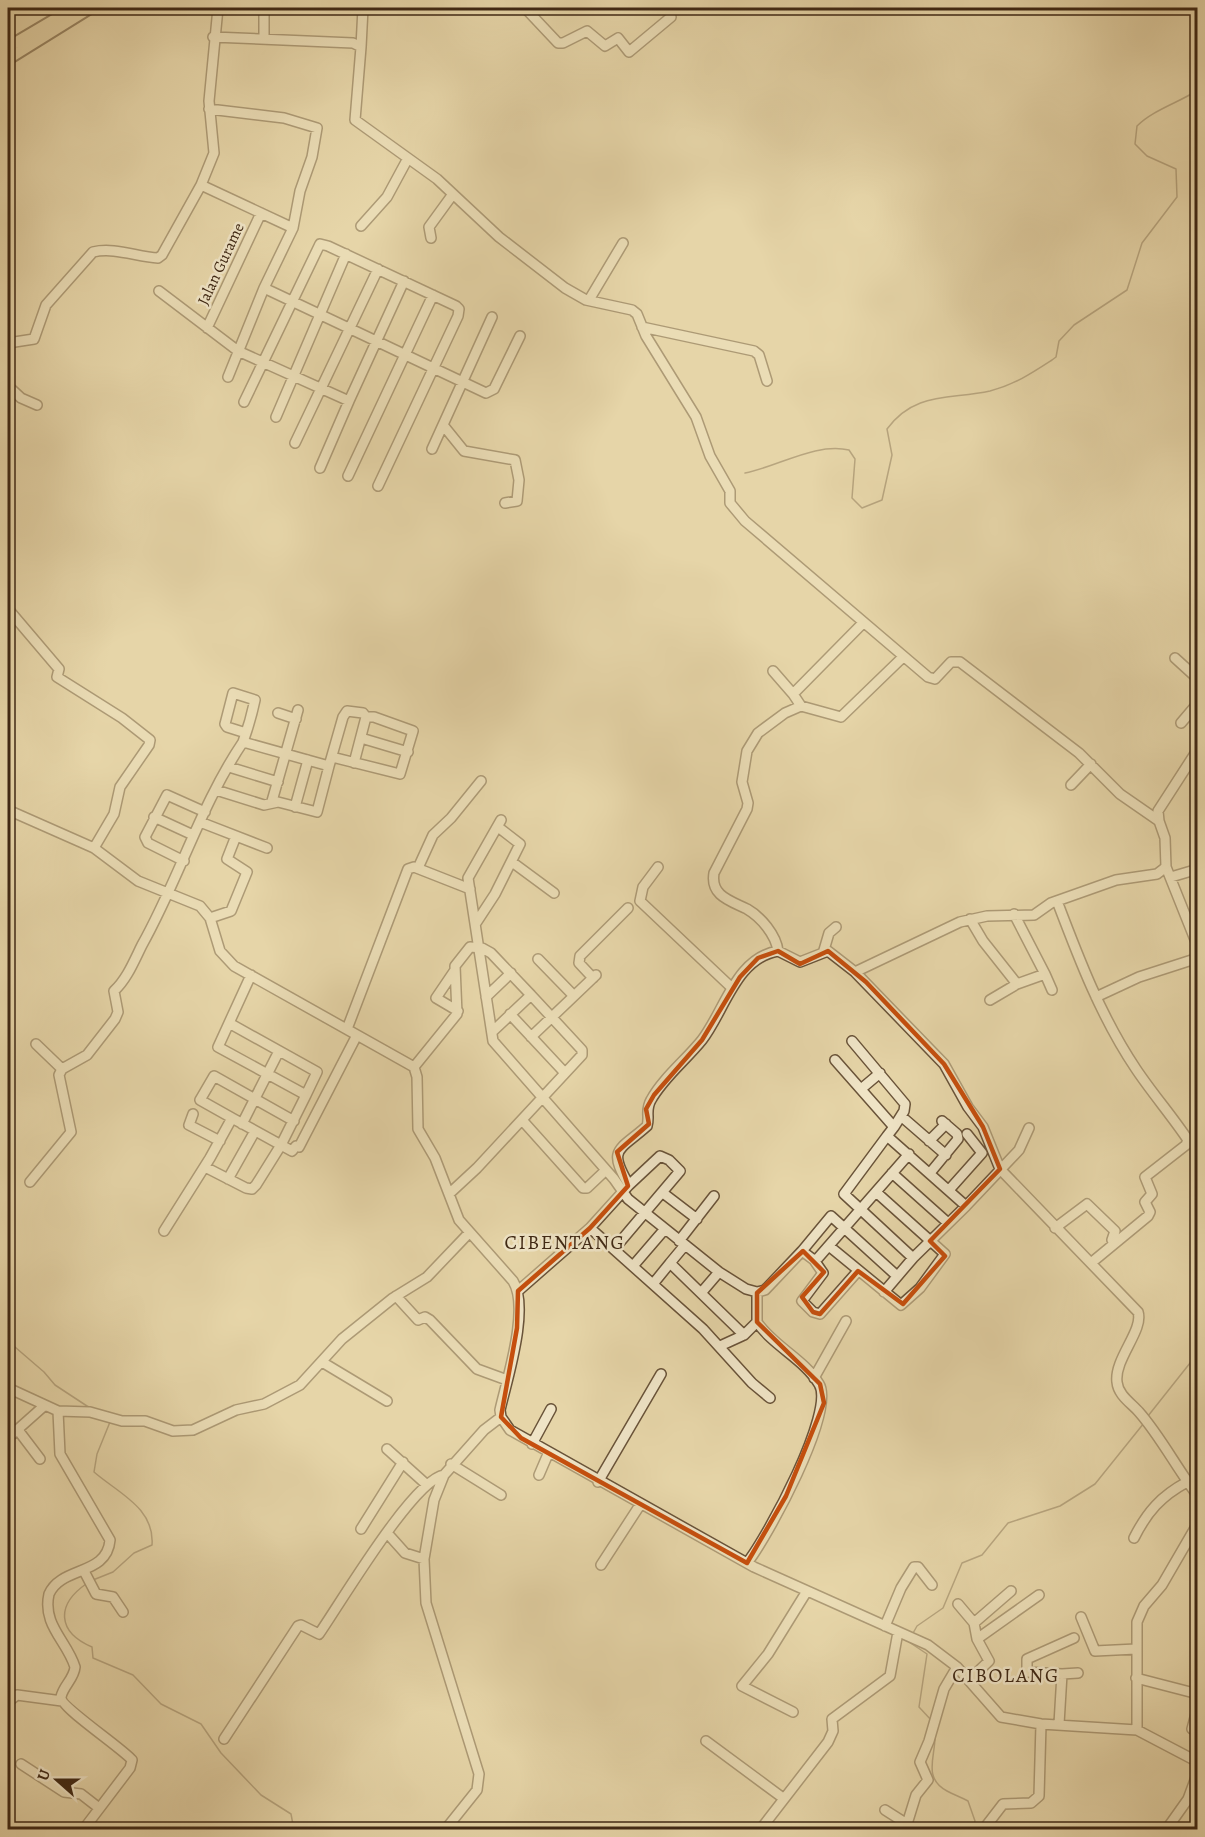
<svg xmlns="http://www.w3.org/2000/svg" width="1205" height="1837" font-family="Alegreya,serif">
<rect width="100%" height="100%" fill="#e6d5a8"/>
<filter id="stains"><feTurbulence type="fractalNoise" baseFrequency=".00333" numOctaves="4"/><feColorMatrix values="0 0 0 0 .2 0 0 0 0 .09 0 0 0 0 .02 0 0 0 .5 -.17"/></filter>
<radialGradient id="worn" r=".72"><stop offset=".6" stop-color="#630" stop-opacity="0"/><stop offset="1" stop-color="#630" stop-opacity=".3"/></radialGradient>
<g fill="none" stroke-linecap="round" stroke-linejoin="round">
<!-- stream -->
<path stroke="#816c4f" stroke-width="1.5" d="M 745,473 C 777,467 816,442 849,450 L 855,459 L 852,498 L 862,508 L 882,500 L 892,455 L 887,429 C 915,391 950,400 990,391 C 1014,385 1032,373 1052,360 L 1056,357 L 1059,341 L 1074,325 L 1127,290 L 1142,243 L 1177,197 L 1176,169 L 1147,156 L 1135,144 L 1137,126 C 1153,110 1178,103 1198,90
M 8,1341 L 44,1372 L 55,1385 L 90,1408
M 1148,1416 L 1198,1353
M 93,1580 L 113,1572 L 134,1553 L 152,1545 C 155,1508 118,1493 94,1472 L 97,1454 L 110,1422
M 86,1584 C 56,1605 57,1632 92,1647 L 93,1658 L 133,1675 L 161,1704 L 201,1724 L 221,1753 L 261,1795 L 291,1814 L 294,1830
M 912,1635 L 917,1626 L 943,1608 L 962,1563 L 982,1555 L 1008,1523 L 1060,1506 L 1095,1484 L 1144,1423
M 909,1642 L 927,1654 L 919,1707 L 932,1721
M 935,1737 C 935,1758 923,1778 947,1791 C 954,1795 961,1797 968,1801 L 975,1821 L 972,1830"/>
<!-- minor casing -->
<g stroke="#695339" stroke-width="12">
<path id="minor" d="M 264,8 L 264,39
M 525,8 L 558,43 L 563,43 L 587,31 L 605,46 L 618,38 L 629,52 L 671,17
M 1051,8 L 1067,8
M 213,37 L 353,43 L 361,47 L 355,120 L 437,179 L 499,237 L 565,288 L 586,300 L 632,310 L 637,314 L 646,336 L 696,417 L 710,456 L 730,491 L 730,503 L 745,521 L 928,677 L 935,679 L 951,662 L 960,662 L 1079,753 L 1120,794 L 1159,821
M 361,47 L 363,8
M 209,109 L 284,118 L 317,128 L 312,157 L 300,191 L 293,228
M 201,185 L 293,228 L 264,288 L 486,393 L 494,389 L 520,336
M 361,226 L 387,197 L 407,160
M 431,238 L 429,227 L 453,194
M 159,291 L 238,351 L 349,401 L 404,281
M 589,300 L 623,243
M 642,327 L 754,351 L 759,355 L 767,381
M 207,328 L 261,213
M 8,343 L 34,339 L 46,305 L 93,252 C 115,247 137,257 158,258 L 162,255 L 201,185 L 214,153 L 209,101 L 218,8
M 228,377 L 264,288
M 8,386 L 21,398 L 37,405
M 244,402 L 320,244 L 328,246 L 456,306 L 459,309 L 458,316 L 378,486
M 276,417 L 346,254
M 443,425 L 464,451 L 515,460 L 519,480 L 517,501 L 505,503
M 295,443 L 378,269
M 432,449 L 492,317
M 320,468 L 349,401
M 348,476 L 433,295
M 8,609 L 59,669 L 57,677 L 122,718 L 150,740 L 149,745 L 120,787 L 114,814 L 94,848
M 1175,658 L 1198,679
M 773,671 L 793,694
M 801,706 L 793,694 L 863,623
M 278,713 L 296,719
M 1181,723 L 1198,703
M 361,738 L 408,752
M 243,742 C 248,728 252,714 255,700 L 233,693 L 225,724 L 227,727 L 246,733
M 354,763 L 366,717
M 229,767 L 278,782
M 1071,785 L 1091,764
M 216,790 L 264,805 L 278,802 L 317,812 L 329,766
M 272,801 L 298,710
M 295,807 L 308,760
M 8,810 L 94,848 L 138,881 L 200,906 L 210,918 L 220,951 L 234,966 L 414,1067 L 417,1077 L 418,1129 L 435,1158 L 459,1220 L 513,1281 C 530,1308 507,1379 500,1410 L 501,1417 L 510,1430 L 754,1567 L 928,1645 L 957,1667 L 1001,1717 L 1041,1724 L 1137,1730 L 1198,1762
M 154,817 L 193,835
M 501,820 L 468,878 L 493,1041 L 614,1179 L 628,1199 L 719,1272 L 746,1289 L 757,1292 L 765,1290 L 802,1251 L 814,1260 L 818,1258 L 909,1154
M 200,822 L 267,848
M 184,861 L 148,843 L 145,837 L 167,795 L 205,812
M 512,862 L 554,893
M 658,867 L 643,887 L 640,901 L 732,988
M 1166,867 L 1198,947
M 418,868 L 433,835 L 451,818 L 481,781
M 1171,877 L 1198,869
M 1057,901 C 1079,959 1101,1017 1136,1069 C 1152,1093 1172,1116 1188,1140 L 1186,1145 L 1145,1177 L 1152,1194 L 1145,1202 L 1150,1212 L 1148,1216 L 1091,1263
M 210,918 L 231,911 L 247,872 L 227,859 L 236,836
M 970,919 L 983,941 L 1017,984
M 476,923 L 495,894 L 520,844 L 498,827
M 824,950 L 829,933 L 836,927
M 778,951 C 776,935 761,917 747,909 C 731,901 710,896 714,873 L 747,809 L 748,803 L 742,782 L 747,751 L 758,733 L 785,713 L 801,706 L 841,717 L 903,657
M 538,959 L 574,996
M 455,970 L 436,998 L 458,1011
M 855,972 L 944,1064 L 968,1107 L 983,1127 L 1000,1169 L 1138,1312 C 1144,1330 1114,1359 1117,1382 C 1118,1395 1131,1403 1139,1412 C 1161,1437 1177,1469 1198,1496
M 1045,974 L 1052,990
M 593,978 L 579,963 L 580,956 L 628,908
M 486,997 L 511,973
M 1096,997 L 1139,977 L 1198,958
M 990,1000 L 1017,984 L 1045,974 L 1014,914
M 510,1014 L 565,1073
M 229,1023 L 317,1072 L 306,1095
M 347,1029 L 408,869 L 414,867 L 470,889
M 531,1037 L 596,975
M 852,1041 L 905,1104 L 904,1111 L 894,1127
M 36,1044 L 62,1069
M 835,1060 L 894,1127 L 887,1136 L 966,1206 L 913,1258 L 884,1292
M 414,1067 L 457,1014 L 455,966 L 470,947 L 482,948 L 491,953 L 531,995
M 861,1089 L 880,1073
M 193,1114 L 189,1125 L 220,1141
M 901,1116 L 946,1155
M 232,1118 L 200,1100 L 214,1076 L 294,1121
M 522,1120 L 583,1188 L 587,1188 L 606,1170
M 242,1124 L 279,1051
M 887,1136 L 844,1194 L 913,1258
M 929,1141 L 946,1124
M 205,1167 L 246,1188 L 252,1189 L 256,1185 L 281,1145 L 292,1151 L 296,1146 L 299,1147 L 357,1035
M 892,1173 L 948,1223
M 930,1173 L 958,1139 L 957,1134 L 942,1121
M 228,1179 L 255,1131
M 30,1182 L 71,1132 L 59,1075 L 62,1069 L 87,1055 L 115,1019 L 118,1012 L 114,991 C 127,979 134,961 142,945 C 179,879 201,804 243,742 L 329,766 L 343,717 L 347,711 L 363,713 L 366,717 L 374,717 L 413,731 L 400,774 L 332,757
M 949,1190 L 982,1153 L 967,1134
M 450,1193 L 477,1168 L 582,1055 L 582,1050 L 531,995 L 492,1032
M 663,1193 L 697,1219
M 966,1206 L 1019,1150 L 1029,1128
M 590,1228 L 703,1329 L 752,1383 L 770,1398
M 1055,1228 L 1087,1204 L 1115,1231 L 1112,1240 L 1114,1243
M 164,1231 L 210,1158 L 232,1118 L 281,1145 L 306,1095 L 218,1047 L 251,975
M 679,1241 L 714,1196
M 685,1245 L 670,1263 L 744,1335
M 829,1246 L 901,1305 L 920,1288 L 945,1254 L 876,1192
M 614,1249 L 680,1171 L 669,1160 L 660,1156 L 629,1185
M 802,1251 L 831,1216 L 897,1276
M 814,1260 L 823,1273 L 802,1301 L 813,1312 L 820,1314 L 858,1271
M 633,1266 L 664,1230
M 653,1284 L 670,1263
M 518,1291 L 590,1228 L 629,1185 C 607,1148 619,1151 647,1126 C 650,1117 645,1110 651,1100 C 663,1078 686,1060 702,1040 C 725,1010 736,958 778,951 L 800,962 L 828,951 L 855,972 L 960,922 L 987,916 L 1034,915 L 1051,903 L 1116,880 L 1157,874 L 1166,867 L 1165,838 L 1159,821 L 1158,811 L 1198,749
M 701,1293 L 719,1272
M 396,1296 L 418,1320 L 425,1317 L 430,1320 L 477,1369 L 507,1380
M 720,1346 L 744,1335 L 757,1322
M 322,1362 L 387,1401
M 814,1378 L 846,1321
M 8,1388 L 58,1411 L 90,1412 L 122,1421 L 145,1421 L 173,1431 L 193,1430 L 236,1410 L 264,1404 L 300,1385 L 342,1339 L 393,1298 L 427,1277 L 469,1233
M 58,1411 L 60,1454 L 110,1540 C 107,1576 61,1566 49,1594 C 42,1625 67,1641 75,1667 C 74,1679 63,1686 61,1697 C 60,1707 122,1748 132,1760 L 130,1768 L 83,1830
M 18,1430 L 40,1459
M 8,1438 L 44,1406
M 532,1444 L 551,1409
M 387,1449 L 427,1485
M 451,1464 L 501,1495
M 539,1475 L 548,1454
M 598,1482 L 661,1374
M 361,1529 L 403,1462
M 388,1534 L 405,1553 L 424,1559
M 1134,1538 C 1147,1512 1161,1496 1187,1482
M 747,1563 C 767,1538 836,1411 819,1384 C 804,1359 773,1346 757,1322 L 757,1292
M 601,1565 L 640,1505
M 84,1571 L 96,1594 L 113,1597 L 123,1612
M 958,1604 L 974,1623
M 1081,1617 L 1095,1651 L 1136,1649
M 885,1626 L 901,1588 L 914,1567 L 918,1567 L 932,1585
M 977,1639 L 1039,1595
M 1062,1674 L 1078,1673
M 1136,1678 L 1198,1694
M 969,1680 L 989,1661 L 977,1639 L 974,1623 L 1011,1591
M 8,1702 L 17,1695 L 62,1701
M 793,1712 L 742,1686 L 768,1654 L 807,1591
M 1059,1724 L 1062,1674 L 1027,1672 L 1027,1659 L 1074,1638
M 1192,1729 L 1198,1706
M 1137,1730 L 1137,1622 L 1144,1606 L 1162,1585 L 1198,1523
M 224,1739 L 298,1626 L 301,1625 L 319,1634 C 340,1604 413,1480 444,1475
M 706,1741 L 783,1798
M 21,1764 L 64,1792 L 81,1794 L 99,1808
M 885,1810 L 907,1824 L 916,1795 L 928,1780 L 920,1762 L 929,1741 L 944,1689 L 957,1667
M 445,1830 L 477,1790 L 479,1774 L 426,1603 L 424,1559 L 434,1500 L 444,1475 L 484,1430 L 501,1417
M 760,1830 L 828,1742 L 833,1731 L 832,1719 L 890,1676 L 898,1632
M 983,1830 L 1003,1804 L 1031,1803 L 1039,1796 L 1041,1724
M 1166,1830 L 1188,1799 L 1198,1772"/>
</g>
<!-- major casing -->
<g stroke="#3f2814" stroke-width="14">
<path id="major" d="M 8,47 L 74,8
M 8,59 L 90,8"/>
</g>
<!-- minor -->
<use href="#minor" stroke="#efe4c6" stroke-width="9"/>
<!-- major -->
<use href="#major" stroke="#e6d5a8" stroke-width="10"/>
</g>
<!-- marked area -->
<path d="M0 0H1205V1837H0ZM 778,951 L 800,964 L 828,951 L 866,982 L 944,1064 L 983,1127 L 1000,1169 L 930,1241 L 945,1256 L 903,1304 L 858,1271 L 820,1314 L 813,1312 L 802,1297 L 824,1272 L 803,1251 L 757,1293 L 757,1322 L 820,1384 L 824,1403 L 786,1496 L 747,1563 L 521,1438 L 501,1417 L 517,1328 L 518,1291 L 590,1228 L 628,1186 L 617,1152 L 649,1124 L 646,1109 L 654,1095 L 702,1040 L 740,977 L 758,958 Z" fill="#e6d5a8" fill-opacity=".55" fill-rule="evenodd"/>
<path fill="none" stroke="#c64f0e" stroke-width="4.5" stroke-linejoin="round" d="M 778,951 L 800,964 L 828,951 L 866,982 L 944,1064 L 983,1127 L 1000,1169 L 930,1241 L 945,1256 L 903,1304 L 858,1271 L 820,1314 L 813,1312 L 802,1297 L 824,1272 L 803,1251 L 757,1293 L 757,1322 L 820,1384 L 824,1403 L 786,1496 L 747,1563 L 521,1438 L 501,1417 L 517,1328 L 518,1291 L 590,1228 L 628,1186 L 617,1152 L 649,1124 L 646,1109 L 654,1095 L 702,1040 L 740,977 L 758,958 Z"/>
<g text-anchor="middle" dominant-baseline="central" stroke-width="5" stroke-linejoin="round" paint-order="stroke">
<!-- street labels -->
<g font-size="16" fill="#3f2814" stroke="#efe4c6">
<text transform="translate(221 264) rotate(-65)">Jalan Gurame</text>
</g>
<!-- quarter labels -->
<g font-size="20" letter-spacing="1.5" fill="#3f2814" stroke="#efe4c6">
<text x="565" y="1242">CIBENTANG</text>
<text x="1006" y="1675">CIBOLANG</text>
</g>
</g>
<!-- margin -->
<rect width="1205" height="1837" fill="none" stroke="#e6d5a8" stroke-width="30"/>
<rect x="9" y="9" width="1187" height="1819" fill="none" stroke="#3f2814" stroke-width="3"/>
<rect x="15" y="15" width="1175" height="1807" fill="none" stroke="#3f2814" stroke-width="1.5"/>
<!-- north arrow -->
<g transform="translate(57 1780) rotate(291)" stroke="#efe4c6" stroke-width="4.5" paint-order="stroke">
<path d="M0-4.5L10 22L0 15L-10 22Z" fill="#3f2814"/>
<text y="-9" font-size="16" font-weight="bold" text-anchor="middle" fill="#3f2814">U</text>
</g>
<rect width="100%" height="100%" filter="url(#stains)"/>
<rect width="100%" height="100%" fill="url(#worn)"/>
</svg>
